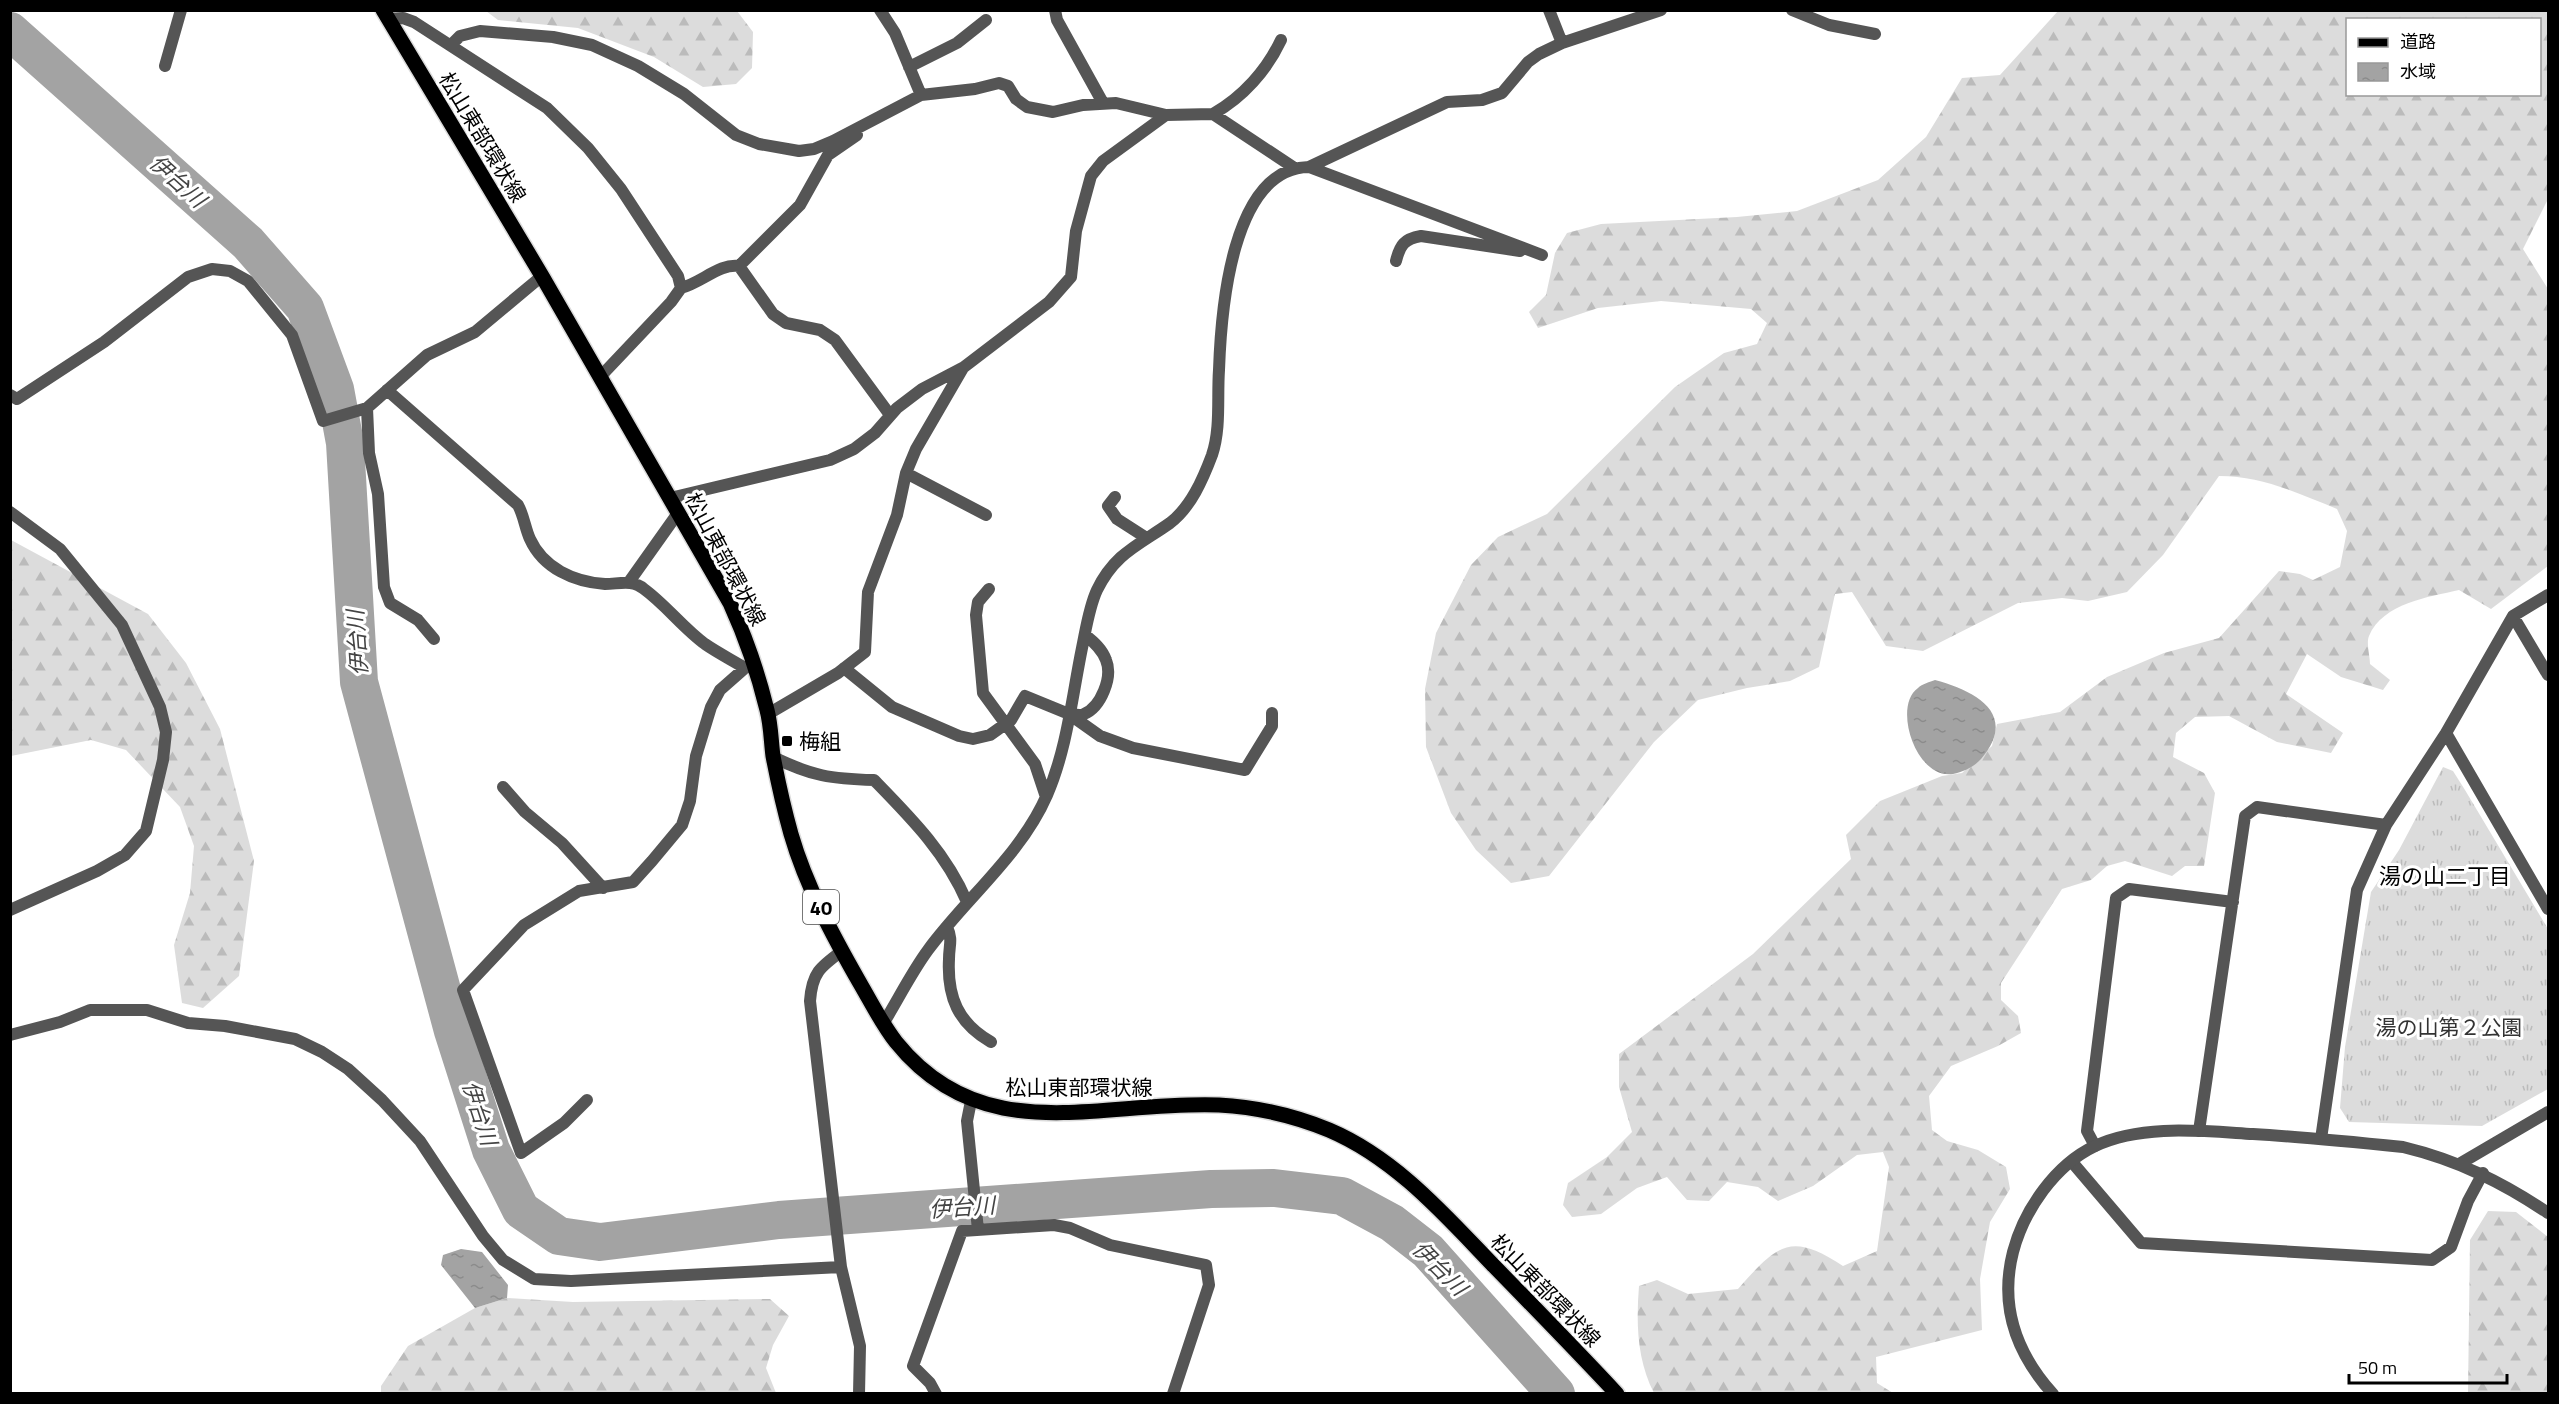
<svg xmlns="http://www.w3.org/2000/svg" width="2559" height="1404" font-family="'Titillium Web','Noto Sans JP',sans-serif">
<defs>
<pattern id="grass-tufts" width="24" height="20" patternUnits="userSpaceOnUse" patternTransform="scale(1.5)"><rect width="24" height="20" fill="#dcdcdc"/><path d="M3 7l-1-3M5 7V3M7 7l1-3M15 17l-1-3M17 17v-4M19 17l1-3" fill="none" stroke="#bbb"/></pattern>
<pattern id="forest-firs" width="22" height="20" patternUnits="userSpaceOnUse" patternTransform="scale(1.5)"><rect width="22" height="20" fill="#dcdcdc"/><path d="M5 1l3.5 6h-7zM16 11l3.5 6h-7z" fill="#bbb"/></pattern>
<pattern id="water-ripples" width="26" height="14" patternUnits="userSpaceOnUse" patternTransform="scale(1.5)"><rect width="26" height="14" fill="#a3a3a3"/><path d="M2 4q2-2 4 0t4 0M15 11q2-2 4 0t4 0" fill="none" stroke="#8b8b8b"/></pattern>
</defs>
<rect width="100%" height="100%" fill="#fff"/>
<!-- grass -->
<path fill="url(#grass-tufts)" d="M 2443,767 L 2453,771 L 2465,790 L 2548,929 L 2548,1089 L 2482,1126 L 2349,1122 L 2340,1108 L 2345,1047 L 2371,892 L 2399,850 Z"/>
<!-- forest -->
<path fill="url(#forest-firs)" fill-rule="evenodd" d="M 486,11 L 737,11 L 753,32 L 752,68 L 736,84 L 703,87 L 654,57 L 578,28 L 498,20 Z
M 2058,11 L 2548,11 L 2548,199 L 2523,249 L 2548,289 L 2548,566 L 2491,609 L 2459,590 C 2429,597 2383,603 2369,636 C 2366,643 2370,656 2370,664 L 2390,680 L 2383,690 L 2341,677 L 2307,654 L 2286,694 L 2343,733 L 2331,753 L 2277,742 L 2229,716 L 2195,717 L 2176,733 L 2173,757 L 2204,773 L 2215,793 L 2204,866 L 2185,866 L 2172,876 L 2125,861 L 2107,866 L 2091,880 L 2062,889 L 2001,983 L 2001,1000 L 2018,1016 L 2021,1033 L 1998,1046 L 1951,1066 L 1929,1096 L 1932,1130 L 1947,1141 L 1978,1150 L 2006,1167 L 2010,1189 L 1990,1222 L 1980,1279 L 1982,1330 L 1876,1357 L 1877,1383 L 1893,1393 L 1654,1393 C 1637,1360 1636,1323 1639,1286 L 1657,1280 L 1688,1294 L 1738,1289 C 1777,1245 1790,1231 1843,1266 L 1877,1251 L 1889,1167 L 1883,1152 L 1857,1155 L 1813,1186 L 1778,1201 L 1758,1187 L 1727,1182 L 1709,1201 L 1687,1200 L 1667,1177 L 1637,1188 L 1601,1214 L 1572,1217 L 1563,1205 L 1568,1183 L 1607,1157 L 1632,1132 L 1619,1087 L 1619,1054 L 1753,954 L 1851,859 L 1846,835 L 1880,801 L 1942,776 L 1962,773 L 1992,746 L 1997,724 L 2060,712 L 2107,677 L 2164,653 L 2219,638 L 2279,571 L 2300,574 L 2313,580 L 2340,567 L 2347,531 L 2337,509 C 2297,493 2262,476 2219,476 L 2163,555 L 2127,592 L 2088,601 L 2062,598 L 2018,603 L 1923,651 L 1886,646 L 1852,592 L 1835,594 L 1819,667 L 1790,681 L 1747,688 L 1698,700 L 1654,742 L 1549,876 L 1511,883 L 1476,850 L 1451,813 L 1426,747 L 1425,689 L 1436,633 L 1471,565 L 1498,537 L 1547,514 L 1675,387 L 1724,353 L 1757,344 L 1767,323 L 1751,309 L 1661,301 L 1598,308 L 1538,328 L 1529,312 L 1546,295 L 1555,253 L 1567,233 L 1601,224 L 1737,217 L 1797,211 L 1878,180 L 1926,137 L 1962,78 L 2000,75 ZM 2348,20 L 2540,20 L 2540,94 L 2348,94 Z
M 11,540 L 148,614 L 186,663 L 220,729 L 254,861 L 239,976 L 203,1008 L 182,1003 L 174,945 L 190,893 L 194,846 L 180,807 L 126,750 L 91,740 L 11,756 Z
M 2488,1211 L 2516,1212 L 2548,1237 L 2548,1393 L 2468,1393 L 2470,1240 Z
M 507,1298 L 573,1302 L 770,1299 L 789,1316 L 773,1345 L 766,1368 L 776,1393 L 381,1394 L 381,1386 L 408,1346 L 475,1308 Z"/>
<!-- water -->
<path fill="url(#water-ripples)" d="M 1935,680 C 1976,691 2019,714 1981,759 C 1974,767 1963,772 1953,774 C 1916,780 1892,706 1918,688 C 1922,684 1930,682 1935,680 Z
M 461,1249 L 482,1252 L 508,1285 L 507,1298 L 475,1308 L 441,1265 L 443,1255 Z"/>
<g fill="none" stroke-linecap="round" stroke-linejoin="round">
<!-- river -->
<path stroke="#a3a3a3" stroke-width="38" d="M 10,31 L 248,243 L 305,308 L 335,389 L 345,443 L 359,682 L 453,1031 L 491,1150 L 521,1210 L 559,1236 L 600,1242 L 779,1220 L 1211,1189 L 1274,1188 L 1342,1196 L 1392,1223 L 1428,1251 L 1556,1394"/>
<!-- primary casing -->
<g stroke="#dbdbdb" stroke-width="18">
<path id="primary" d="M 383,10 L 542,276 L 730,603 C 746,638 758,673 767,710 C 771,725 771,741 773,756 C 778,782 784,809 791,834 C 806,886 834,938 861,985 C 872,1004 882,1024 896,1042 C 984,1151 1100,1100 1219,1105 C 1255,1107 1295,1116 1329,1130 C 1395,1158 1444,1214 1492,1264 C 1534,1307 1576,1350 1617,1394"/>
</g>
<!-- minor -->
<path stroke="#555" stroke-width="12" d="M 880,10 L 895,33 L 921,95
M 1055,10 L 1057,20 L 1103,103
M 1549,10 L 1562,43
M 1792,10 L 1829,25 L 1875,34
M 388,19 L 403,18 L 414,22 L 547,108 L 588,148 L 621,189 L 678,276 L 681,288 L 671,302 L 600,377
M 451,45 L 460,36 L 480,31 L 553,37 L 592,45 L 638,66 L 684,94 L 736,135 L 759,144 L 799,151 L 814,149 L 833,141 L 921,95 L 975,89 L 999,83 L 1008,86 L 1016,99 L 1027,107 L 1053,112 L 1083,105 L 1116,103 L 1166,115
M 165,66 L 181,10
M 909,67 L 957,43 L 986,20
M 1213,114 C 1243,97 1267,70 1281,40
M 857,135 L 828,155 L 800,205 L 739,266 L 773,314 L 786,323 L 820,330 L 835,340 L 890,415
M 1309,167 L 1542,255
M 1396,261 C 1400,245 1404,239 1421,236 L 1520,251
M 681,288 C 701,283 720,263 739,266
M 387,390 L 518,505 C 524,516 525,528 530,539 C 543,568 574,582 605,584 C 619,584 632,579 644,589 C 666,605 683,628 705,644 C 718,653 732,660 745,668 L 751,666
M 10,395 L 17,399 L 104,342 L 188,277 L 212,269 L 230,271 L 248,281 L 292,335 L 323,421 L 367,408 L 427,355 L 475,332 L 542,276
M 367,408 L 369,453 L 378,494 L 384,587 L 390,603 L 418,620 L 434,639
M 906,473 L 986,515
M 1115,497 L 1108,506 L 1117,519 L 1145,537
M 670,498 L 830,460 L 854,449 L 875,433 L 897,408 L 922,389 L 964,367 L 1049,302 L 1071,277 L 1076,231 L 1091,176 L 1103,161 L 1166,115 L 1213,114 L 1293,167
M 10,512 L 60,549 L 122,625 L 160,707 L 166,732 L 163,760 L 146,831 L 125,855 L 97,871 L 10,910
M 629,582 L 678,513
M 989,589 L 978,602 L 976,615 L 983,693 L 1035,764 L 1046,797
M 2513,616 L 2548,675
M 844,668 L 892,707 L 959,736 L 973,739 L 990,735 L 1011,720 L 1025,696 L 1069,714 L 1100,736 L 1133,748 L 1245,770 L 1272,726 L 1272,713
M 768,714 L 838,673 L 865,652 L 868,592 L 897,515 L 906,473 L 916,449 L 963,368
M 1069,714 C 1073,714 1080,716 1084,714 C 1101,707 1113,677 1106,660 C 1102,649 1094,642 1085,635
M 2446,733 L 2548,909
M 773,757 C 812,776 831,779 874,780 C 911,818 946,853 967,902
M 503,787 L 525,812 L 562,843 L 603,888
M 947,927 C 953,940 949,945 949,959 C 947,997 958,1023 991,1042
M 842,951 C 820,967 812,973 810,1001 L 841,1267 L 860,1346 L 859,1394
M 883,1024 C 898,1000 911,973 928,950 C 966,898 1021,855 1047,795 C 1067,749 1072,697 1082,648 C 1086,629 1089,607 1097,590 C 1115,553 1139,545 1170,523 C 1191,507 1203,479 1212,455 C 1221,428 1217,398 1219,370 C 1221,312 1231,168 1309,167 L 1447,102 L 1482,100 L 1502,93 L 1528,62 L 1539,54 L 1562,43 L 1661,10
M 10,1035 L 60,1022 L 90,1010 L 147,1010 L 188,1023 L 225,1026 L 295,1039 L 322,1052 L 348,1069 L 382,1100 L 420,1141 L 483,1236 L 503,1260 L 534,1279 L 571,1281 L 841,1267
M 587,1100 L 564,1123 L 521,1153 L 463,990 L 524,925 L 579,891 L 633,882 L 652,861 L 682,825 L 690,801 L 696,756 L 711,707 L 720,690 L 745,668
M 971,1101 L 967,1121 L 978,1230
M 2199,1131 L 2245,816 L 2257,807 L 2386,825
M 2321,1139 L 2357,890 L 2386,825 L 2446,733 L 2513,616 L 2548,595
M 2095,1146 L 2087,1131 L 2116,898 L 2129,889 L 2233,902
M 2072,1162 L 2141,1243 L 2432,1260 L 2451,1247 L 2468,1201 L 2483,1173
M 936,1394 L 930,1383 L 913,1366 L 962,1231 L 1054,1225 L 1070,1228 L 1110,1245 L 1206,1265 L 1209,1285 L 1173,1394"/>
<!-- tertiary -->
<path stroke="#555" stroke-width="12" d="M 2461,1163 L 2548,1112
M 2053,1394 C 2016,1353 1999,1307 2013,1252 C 2024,1210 2055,1165 2095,1146 C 2142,1124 2202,1131 2253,1134 C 2303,1137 2353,1142 2403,1147 C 2457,1160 2502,1182 2548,1213"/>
<!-- primary -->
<use href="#primary" stroke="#000" stroke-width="15"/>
</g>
<!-- markers -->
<rect fill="#000" stroke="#fff" stroke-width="2" x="781" y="735" width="12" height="12" rx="3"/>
<g text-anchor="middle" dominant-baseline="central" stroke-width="6" stroke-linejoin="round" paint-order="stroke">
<!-- shield labels -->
<rect fill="#fff" stroke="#4c4c4c" stroke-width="1.5" x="803" y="890" width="36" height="34" rx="4.5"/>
<g font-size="20" font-weight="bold" fill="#000">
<text x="821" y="907">40</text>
</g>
<!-- street labels -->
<g font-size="21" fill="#000" stroke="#fff">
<text transform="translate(483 137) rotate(59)">松山東部環状線</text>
<text transform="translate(726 559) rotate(62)">松山東部環状線</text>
<text x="1079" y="1087">松山東部環状線</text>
<text transform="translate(1546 1290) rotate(46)">松山東部環状線</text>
</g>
<!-- poi labels -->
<g font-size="21" fill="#000" stroke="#fff" text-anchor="start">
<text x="799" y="741">梅組</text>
</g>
<!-- park labels -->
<g font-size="21" fill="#333" stroke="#fff">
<text x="2449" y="1027">湯の山第２公園</text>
</g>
<!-- water labels -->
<g font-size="22" font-style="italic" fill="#444" stroke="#fff">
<text transform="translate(178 181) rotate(42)">伊台川</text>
<text transform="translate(357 643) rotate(-94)">伊台川</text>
<text transform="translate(480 1113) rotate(72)">伊台川</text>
<text transform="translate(962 1207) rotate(-4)">伊台川</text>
<text transform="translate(1440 1268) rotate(45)">伊台川</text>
</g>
<!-- neighbourhood labels -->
<g font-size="22" fill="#000" stroke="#fff">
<text x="2445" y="876">湯の山二丁目</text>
</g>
</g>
<!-- border -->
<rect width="2559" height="1404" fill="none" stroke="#000000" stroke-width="24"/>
<!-- legend -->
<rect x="2346" y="18" width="195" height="78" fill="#ffffff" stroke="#999999" stroke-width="1.5"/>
<rect x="2358" y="38" width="30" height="9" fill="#000000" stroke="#999999" stroke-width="1.5"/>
<text x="2400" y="48" font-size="18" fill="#000000">道路</text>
<rect x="2358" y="63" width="30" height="18" fill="url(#water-ripples)" stroke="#999999" stroke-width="1.5"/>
<text x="2400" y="78" font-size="18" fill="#000000">水域</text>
<!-- scale -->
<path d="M2349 1374v9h158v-9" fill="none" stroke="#000000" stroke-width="3"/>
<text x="2358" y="1374" font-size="18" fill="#000000" stroke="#ffffff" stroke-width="4.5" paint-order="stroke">50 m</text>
</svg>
